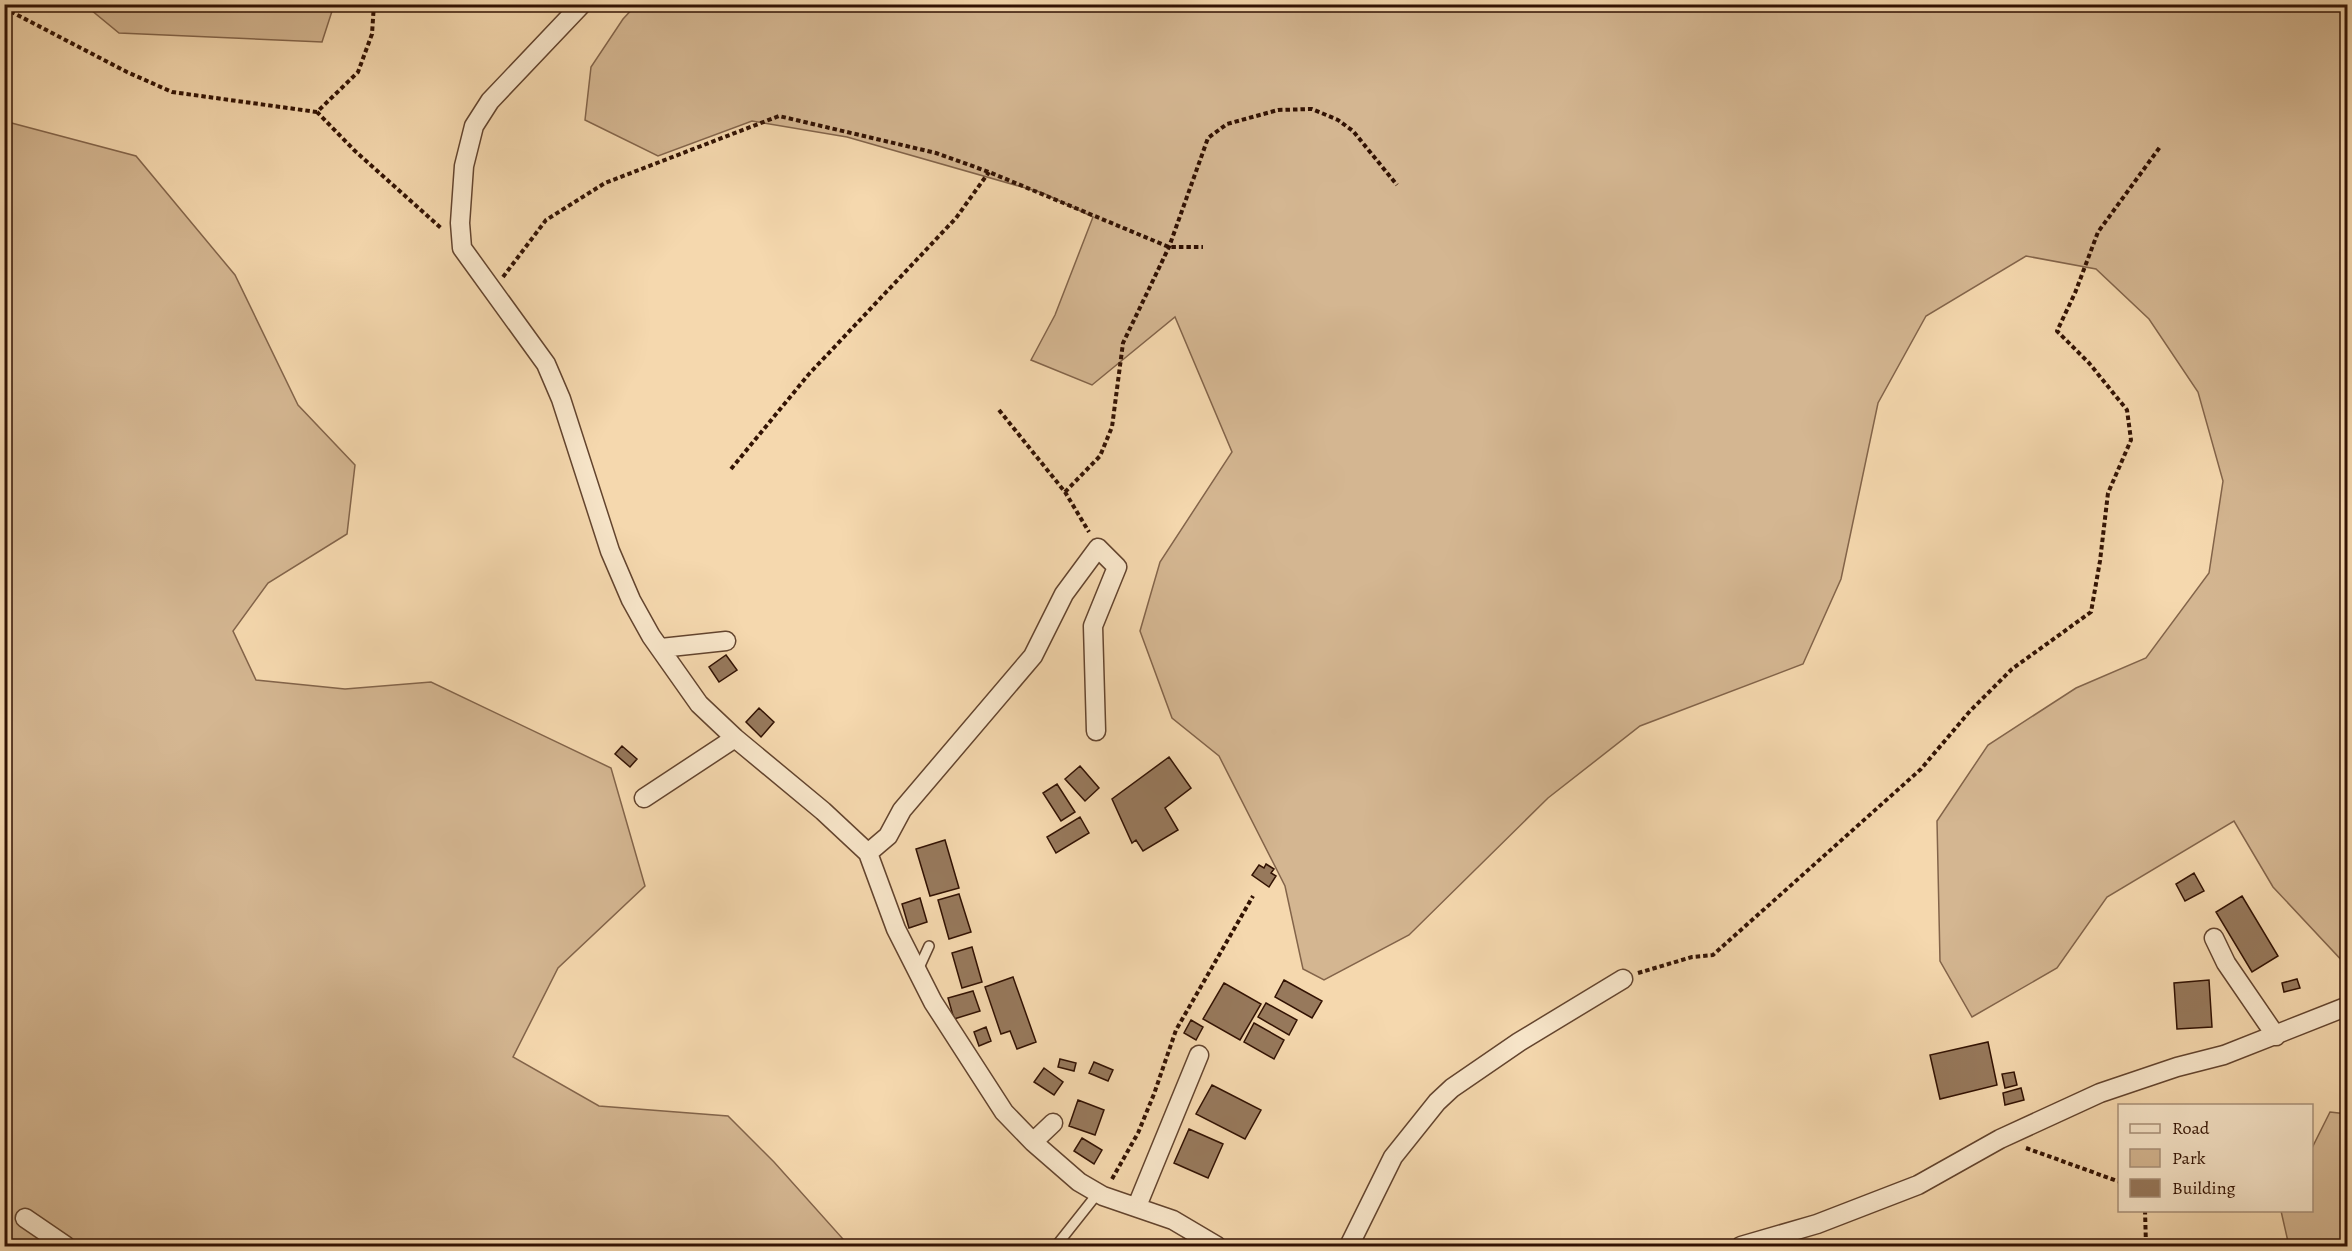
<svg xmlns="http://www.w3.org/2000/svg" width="2352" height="1251" font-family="Alegreya,serif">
<rect width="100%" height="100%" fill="#f5d8ae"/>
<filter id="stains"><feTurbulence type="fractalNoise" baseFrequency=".00333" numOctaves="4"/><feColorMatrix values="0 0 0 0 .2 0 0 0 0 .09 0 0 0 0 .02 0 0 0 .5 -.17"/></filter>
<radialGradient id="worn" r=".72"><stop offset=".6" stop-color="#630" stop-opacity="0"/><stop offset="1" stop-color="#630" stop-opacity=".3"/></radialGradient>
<!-- green -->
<path fill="#d4b691" stroke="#83644a" stroke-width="1.5" d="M 85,5 L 334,5 L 322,42 L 119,33 Z
M 636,5 L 2347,5 L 2347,966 L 2273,887 L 2234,821 L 2107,897 L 2057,968 L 1972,1017 L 1940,961 L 1937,821 L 1988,745 L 2076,688 L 2146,658 L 2209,573 L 2223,481 L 2198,392 L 2149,319 L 2096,269 L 2026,256 L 1926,316 L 1878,403 L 1841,579 L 1803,664 L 1640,726 L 1548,798 L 1409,935 L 1324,980 L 1303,969 L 1285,886 L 1219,756 L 1172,718 L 1140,631 L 1160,562 L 1232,452 L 1175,317 L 1092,385 L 1031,360 L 1055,315 L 1093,217 L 1043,193 L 847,137 L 752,121 L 658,156 L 585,120 L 591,67 L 623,19 Z
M 4,121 L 136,156 L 235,275 L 298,405 L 355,465 L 347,534 L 268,583 L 233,631 L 256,680 L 345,689 L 431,682 L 611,768 L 645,886 L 558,968 L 513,1057 L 599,1106 L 728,1116 L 774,1162 L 843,1239 L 845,1246 L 5,1246 Z
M 2330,1112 L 2347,1114 L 2347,1246 L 2289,1246 L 2281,1211 L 2312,1210 L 2312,1148 Z"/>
<!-- building -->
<path fill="#97795c" stroke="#321203" stroke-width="1.5" d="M 726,655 L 737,670 L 719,682 L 709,667 Z
M 759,708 L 774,722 L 761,737 L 746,722 Z
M 622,746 L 637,759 L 630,767 L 615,754 Z
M 1169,757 L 1191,788 L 1165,808 L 1178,830 L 1143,851 L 1136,840 L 1132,843 L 1112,799 Z
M 1080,766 L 1099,788 L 1085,801 L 1065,779 Z
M 1057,784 L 1075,812 L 1061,821 L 1043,793 Z
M 1080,817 L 1089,833 L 1056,853 L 1047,837 Z
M 945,840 L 959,888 L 930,896 L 916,849 Z
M 1266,864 L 1274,869 L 1271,873 L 1276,876 L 1269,887 L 1252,875 L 1259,865 L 1264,868 Z
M 2194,873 L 2204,891 L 2185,901 L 2176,884 Z
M 959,894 L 971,932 L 949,939 L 938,900 Z
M 2242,896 L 2278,956 L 2252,972 L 2216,912 Z
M 920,898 L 927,922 L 909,928 L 902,904 Z
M 972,947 L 982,982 L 962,988 L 952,953 Z
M 1013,977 L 1036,1042 L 1017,1049 L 1010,1031 L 1001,1034 L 985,987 Z
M 2297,979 L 2300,988 L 2284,992 L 2282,983 Z
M 1284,980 L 1322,1001 L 1312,1018 L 1275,997 Z
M 2209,980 L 2212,1027 L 2177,1029 L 2174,983 Z
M 1224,983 L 1261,1004 L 1240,1040 L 1203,1019 Z
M 973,991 L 980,1011 L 954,1019 L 948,998 Z
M 1266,1003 L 1297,1020 L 1289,1035 L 1258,1017 Z
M 1191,1020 L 1203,1027 L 1196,1040 L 1184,1033 Z
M 1254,1023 L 1284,1040 L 1274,1059 L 1244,1042 Z
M 986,1027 L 991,1041 L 979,1046 L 974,1032 Z
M 1988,1042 L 1997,1085 L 1940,1099 L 1930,1055 Z
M 1060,1059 L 1076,1063 L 1074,1071 L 1058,1067 Z
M 1094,1062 L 1113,1070 L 1108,1081 L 1089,1073 Z
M 1044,1068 L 1063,1082 L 1054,1095 L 1034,1082 Z
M 2014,1072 L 2017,1085 L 2005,1088 L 2002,1074 Z
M 1212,1085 L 1261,1110 L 1245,1139 L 1196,1114 Z
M 2021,1088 L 2024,1100 L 2005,1105 L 2003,1093 Z
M 1078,1100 L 1104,1110 L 1095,1135 L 1069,1126 Z
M 1189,1129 L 1223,1144 L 1208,1178 L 1174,1163 Z
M 1082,1138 L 1102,1150 L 1094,1164 L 1074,1151 Z"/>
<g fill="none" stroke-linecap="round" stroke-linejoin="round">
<!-- lane casing -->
<g stroke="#63442e" stroke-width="12">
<path id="lane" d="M 918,970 L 929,946
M 1056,1246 L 1098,1193"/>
</g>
<!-- street casing -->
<g stroke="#63442e" stroke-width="21">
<path id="street" d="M 582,4 L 490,101 L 474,126 L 464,166 L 460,223 L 462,248 L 546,364 L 561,399 L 610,551 L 631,600 L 651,636 L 699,704 L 735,738 L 823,811 L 868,853 L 896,929 L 933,1002 L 1004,1112 L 1033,1142 L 1079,1182 L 1103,1196 L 1173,1220 L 1217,1246
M 661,648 L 726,641
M 644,798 L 735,738
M 868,853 L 888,836 L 902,810 L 1033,656 L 1064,594 L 1098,548 L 1117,567 L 1093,626 L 1096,731
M 2214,938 L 2226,963 L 2276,1036
M 1033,1142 L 1053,1123
M 1137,1206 L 1199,1055
M 25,1218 L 66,1246
M 1349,1246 L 1393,1157 L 1437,1102 L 1452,1088 L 1519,1042 L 1623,979
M 1741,1246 L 1817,1224 L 1918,1185 L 2000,1139 L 2100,1093 L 2177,1067 L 2224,1055 L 2348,1006"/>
</g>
<!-- path -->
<path stroke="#321203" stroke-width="4" stroke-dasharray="4.5 3" stroke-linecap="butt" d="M 374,4 L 372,34 L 358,72 L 317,112 L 354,150 L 442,229
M 4,8 L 127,72 L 172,92 L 317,112
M 503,277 L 546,220 L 605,183 L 779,116 L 936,153 L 989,172 L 1169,247 L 1203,247
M 999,410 L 1065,492 L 1089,532
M 731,469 L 809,374 L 956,218 L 989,172
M 1065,492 L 1100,456 L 1112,427 L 1123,343 L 1169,247 L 1208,138 L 1227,124 L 1278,110 L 1312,109 L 1338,120 L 1353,131 L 1397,185
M 1638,973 L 1692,957 L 1713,955 L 1921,769 L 1970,711 L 2012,669 L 2091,612 L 2100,561 L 2108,493 L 2131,440 L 2127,410 L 2089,363 L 2057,331 L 2075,293 L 2098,232 L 2160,147
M 2026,1148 L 2120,1182
M 1112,1179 L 1138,1133 L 1154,1094 L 1176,1030 L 1253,896
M 2145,1210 L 2146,1246"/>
<!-- lane -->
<use href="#lane" stroke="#f8e6ca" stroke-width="9"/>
<!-- street -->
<use href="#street" stroke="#f8e6ca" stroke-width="18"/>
</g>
<!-- margin -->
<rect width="2352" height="1251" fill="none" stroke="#f5d8ae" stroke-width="24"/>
<rect x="6" y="6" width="2340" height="1239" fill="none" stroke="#321203" stroke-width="3"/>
<rect x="12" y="12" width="2328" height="1227" fill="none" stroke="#321203" stroke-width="1.5"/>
<!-- legend -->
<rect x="2118" y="1104" width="195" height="108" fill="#f8e6ca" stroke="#a9917a" stroke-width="1.5"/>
<rect x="2130" y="1124" width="30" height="9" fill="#f8e6ca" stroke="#a9917a" stroke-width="1.5"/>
<text x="2172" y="1134" font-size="18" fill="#321203">Road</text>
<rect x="2130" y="1149" width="30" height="18" fill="#d4b691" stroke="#a9917a" stroke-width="1.5"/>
<text x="2172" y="1164" font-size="18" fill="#321203">Park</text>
<rect x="2130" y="1179" width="30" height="18" fill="#97795c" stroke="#a9917a" stroke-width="1.5"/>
<text x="2172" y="1194" font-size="18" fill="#321203">Building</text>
<rect width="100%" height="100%" filter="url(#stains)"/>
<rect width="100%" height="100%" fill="url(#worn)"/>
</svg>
